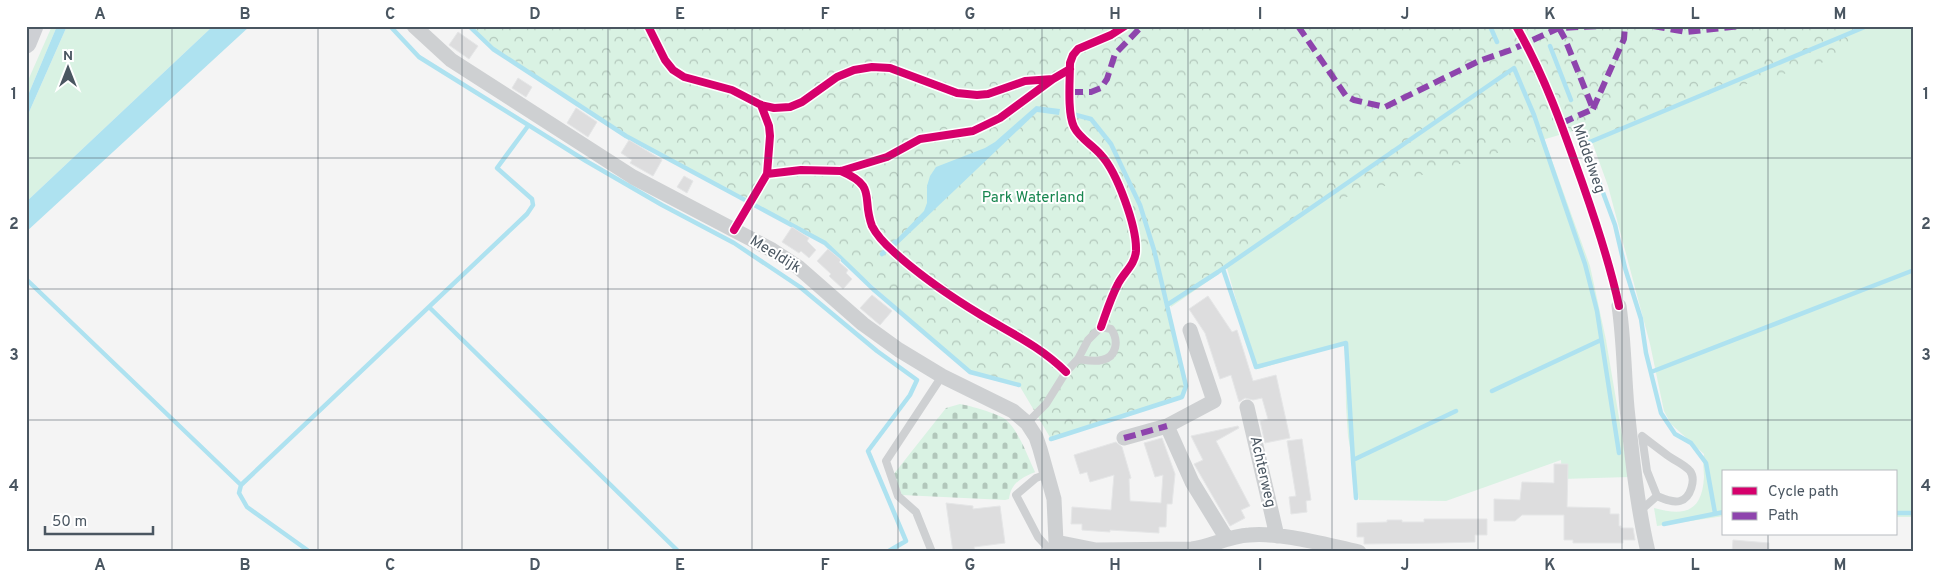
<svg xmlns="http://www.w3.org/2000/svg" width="1940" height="578" font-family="Overpass,sans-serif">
<defs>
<pattern id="cemetery-stones" width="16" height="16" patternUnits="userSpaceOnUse" patternTransform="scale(1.25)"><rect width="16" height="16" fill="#d9f2e3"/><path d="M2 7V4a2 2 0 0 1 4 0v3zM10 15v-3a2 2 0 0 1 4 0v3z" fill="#b2c7bb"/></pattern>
<pattern id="park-crowns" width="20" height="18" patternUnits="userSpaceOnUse" patternTransform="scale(1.25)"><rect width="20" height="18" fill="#d9f2e3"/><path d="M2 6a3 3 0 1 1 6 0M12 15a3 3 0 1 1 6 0" fill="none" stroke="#b2c7bb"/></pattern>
</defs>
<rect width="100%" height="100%" fill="#f4f4f4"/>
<!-- grass -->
<path fill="#d9f2e3" d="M 52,26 L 57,26 L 26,100 L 26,85 Z
M 67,26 L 213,26 L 26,202 L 26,119 Z
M 1563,26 L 1914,26 L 1914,517 L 1896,517 L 1896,472 L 1724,472 L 1724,516 L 1657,526 L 1654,508 C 1684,516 1702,513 1704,477 C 1704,469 1702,461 1704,454 L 1671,424 L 1664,411 L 1650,344 L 1608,186 L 1591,139 Z
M 1079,53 L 1541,130 L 1590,266 L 1606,340 L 1629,477 L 1562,479 L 1561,460 L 1446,501 L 1359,500 L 1348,436 L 1346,406 L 1345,344 L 1258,369 L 1254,363 L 1227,268 L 1171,307 Z"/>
<!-- cemetery -->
<path fill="url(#cemetery-stones)" d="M 960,404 C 971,406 996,413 1005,419 C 1018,429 1028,457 1035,472 C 1021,478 1011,483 1009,499 L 1005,500 L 902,495 L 893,475 L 946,408 Z"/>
<!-- park -->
<path fill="url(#park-crowns)" d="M 467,26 L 1879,26 L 1820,64 L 1699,97 L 1585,144 L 1580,129 L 1309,208 L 1167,305 L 1186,386 L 1182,397 L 1051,439 L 1019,385 L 970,372 L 825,243 L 626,136 L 493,49 Z"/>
<!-- water -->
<path fill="#aee2f0" d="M 57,26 L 67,26 L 26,119 L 26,100 Z
M 213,26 L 250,26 L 26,232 L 26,202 Z
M 1036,106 L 1060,109 L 1059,115 L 1037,112 L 894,248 L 891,245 L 924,211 L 927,203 L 927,186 L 930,176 L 936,167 L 985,148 L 995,142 Z"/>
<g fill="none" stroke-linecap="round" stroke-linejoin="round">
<!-- stream -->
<path stroke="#aee2f0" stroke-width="4.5" d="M 390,26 L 419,57 L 586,161 L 662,205 L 734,243 L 800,287 L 877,351 L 917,380 L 910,395 L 868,451 L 906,541 L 887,552
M 469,26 L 493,49 L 626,136 L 825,243 L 873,289 L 970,372 L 1019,385
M 1490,26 L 1497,42
M 1550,46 L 1571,100
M 882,254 L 895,242
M 1223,269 L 1256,367 L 1346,343 L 1353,460 L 1456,411
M 26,279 L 241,485
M 1167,305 L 1218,272 L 1514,68 L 1534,115 L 1585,264 L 1597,311 L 1619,453
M 429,307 L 679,552
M 1651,372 L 1914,270
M 1492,391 L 1601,340
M 1051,439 L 1182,397 L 1186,386 L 1154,250 L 1140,205 L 1111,144 L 1091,119 L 1076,115
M 1353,460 L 1356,498
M 1715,513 L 1706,463 L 1691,443 L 1675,434 L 1661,413 L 1646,353 L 1641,319 L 1625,268 L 1615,225 L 1585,144 L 1867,26
M 1896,513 L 1914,513
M 1664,524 L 1724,512
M 310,552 L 247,507 L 239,493 L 241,485 L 527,214 L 533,205 L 532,199 L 497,168 L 528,126"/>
</g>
<!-- building -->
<path fill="#ddddde" stroke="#e5e6e7" d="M 458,32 L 478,46 L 469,59 L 449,45 Z
M 518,78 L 532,87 L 526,97 L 512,88 Z
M 576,108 L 597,122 L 588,137 L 567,123 Z
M 629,140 L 662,160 L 653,176 L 630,163 L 632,160 L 621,153 Z
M 684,176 L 693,181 L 687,193 L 677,187 Z
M 792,227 L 809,238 L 807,241 L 816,250 L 809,258 L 801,251 L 799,253 L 782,242 Z
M 828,249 L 841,260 L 839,262 L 848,270 L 846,273 L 852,279 L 843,289 L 829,276 L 831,274 L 817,261 Z
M 872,295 L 892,311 L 880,325 L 860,308 Z
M 1208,296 L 1232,332 L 1237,330 L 1253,381 L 1276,375 L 1290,438 L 1265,443 L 1260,421 L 1268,419 L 1262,398 L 1253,400 L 1245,398 L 1239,402 L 1231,375 L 1220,379 L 1205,333 L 1189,309 Z
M 1238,426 L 1239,428 L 1216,441 L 1250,506 L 1241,510 L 1245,518 L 1230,526 L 1194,464 L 1203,460 L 1191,436 Z
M 1162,438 L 1175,474 L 1172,504 L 1167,504 L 1166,527 L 1159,527 L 1159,533 L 1110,530 L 1110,532 L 1082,530 L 1082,524 L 1071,524 L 1072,507 L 1111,510 L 1114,475 L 1090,482 L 1087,472 L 1080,474 L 1074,455 L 1116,442 L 1122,447 L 1131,478 L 1129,479 L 1130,501 L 1161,503 L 1163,475 L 1155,477 L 1144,443 Z
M 1302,439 L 1311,500 L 1306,501 L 1307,512 L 1291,514 L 1289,497 L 1296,496 L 1287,441 Z
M 1554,464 L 1568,464 L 1567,507 L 1610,508 L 1610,514 L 1619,514 L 1619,526 L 1621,526 L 1621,528 L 1633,528 L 1635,540 L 1623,540 L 1623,543 L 1573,543 L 1573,540 L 1564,540 L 1564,515 L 1522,515 L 1515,521 L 1494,521 L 1494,499 L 1520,500 L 1522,482 L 1554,483 Z
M 946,503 L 973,506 L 973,509 L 1000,506 L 1005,543 L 974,547 L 975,552 L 953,552 Z
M 1424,519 L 1487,519 L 1487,535 L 1475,535 L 1475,542 L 1439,543 L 1364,544 L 1364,537 L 1357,537 L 1357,523 L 1387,522 L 1387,520 L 1402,520 L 1402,522 L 1424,522 Z
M 1733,540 L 1769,543 L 1769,552 L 1732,552 Z"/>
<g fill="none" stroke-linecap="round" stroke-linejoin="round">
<!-- service -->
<path stroke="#ced0d2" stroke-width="8" d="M 1027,423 L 1046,404 L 1066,372 L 1078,359 L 1088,340 L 1101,327 L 1111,329 C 1119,340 1117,357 1102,360 C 1094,362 1085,360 1078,359
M 1047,474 L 1036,478 L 1016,495 L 1038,537 L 1050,550
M 1640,511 L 1657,496 C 1664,499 1673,503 1680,501 C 1691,498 1696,479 1690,471 C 1684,464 1675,461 1667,455 C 1659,449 1651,443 1642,436 L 1647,471 L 1657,496
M 932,552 L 916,512 L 898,496 L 886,461 L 942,376"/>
<!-- minor -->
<path stroke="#ced0d2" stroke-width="15" d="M 414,26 L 451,60 L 633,177 L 772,250 L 798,267 L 863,324 L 899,350 L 942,376 L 1013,411 L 1027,423 L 1036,437 L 1040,449 L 1054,499 L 1056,542
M 1619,306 C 1624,340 1624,374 1627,408 C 1632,456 1637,505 1648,552
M 1190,330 L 1214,401 L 1167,426 L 1192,482 L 1227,539
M 1247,407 L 1277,536
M 1124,438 L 1167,426
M 1056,542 L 1096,550 L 1192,549 C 1212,546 1229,536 1249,535 C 1282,532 1326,545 1359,552"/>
<!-- secondary -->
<path stroke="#ced0d4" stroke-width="21" d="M 26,43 L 33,26"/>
<!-- quiet -->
<path stroke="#8e44ad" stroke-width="6" stroke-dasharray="12 6" stroke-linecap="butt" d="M 1298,26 L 1346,96 L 1354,100 L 1385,107 L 1479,61 L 1511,50 L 1559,28 L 1599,26
M 1653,26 L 1686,32 L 1741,26
M 1559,28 L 1565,39 L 1593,109
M 1071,92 L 1091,92 L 1101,88 L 1107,79 L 1115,54 L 1142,26
M 1593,109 L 1624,39 L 1625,26
M 1562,123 L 1593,109
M 1124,438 L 1167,426"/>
<!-- cycleway casing -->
<g stroke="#fff" stroke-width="11">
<path id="cycleway" d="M 648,26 L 665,60 L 673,70 L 684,77 L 732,90 L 761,105 L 774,108 L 790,107 L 802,102 L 837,77 L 854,70 L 872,67 L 890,68 L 957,93 L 977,95 L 988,94 L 1025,81 L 1053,79 L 1070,69
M 1516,26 C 1545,76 1564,131 1583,185 C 1597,225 1610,264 1619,306
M 841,171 C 878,187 861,197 872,226 C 877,236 886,245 894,252 C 918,274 953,298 981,315 C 1011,333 1041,347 1066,372
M 767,174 L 801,170 L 841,171 L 887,157 L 920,139 L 973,131 L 1000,118 L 1053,79
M 734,230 L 767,174 L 770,136 L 769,126 L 761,105
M 1101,327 C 1106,313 1111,297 1118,284 C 1124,272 1135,265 1136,251 C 1137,227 1117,172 1101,155 C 1093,145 1080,139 1074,127 C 1067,113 1070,79 1070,63 L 1073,55 L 1078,49 L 1111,35 L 1125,26"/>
</g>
<!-- cycleway -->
<use href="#cycleway" stroke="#d6006c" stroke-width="8"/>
</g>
<!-- grid -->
<path fill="none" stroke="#4a5661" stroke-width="1" stroke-opacity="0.55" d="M 172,26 L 172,552M 318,26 L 318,552M 462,26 L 462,552M 608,26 L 608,552M 752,26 L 752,552M 898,26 L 898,552M 1042,26 L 1042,552M 1188,26 L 1188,552M 1332,26 L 1332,552M 1478,26 L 1478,552M 1622,26 L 1622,552M 1768,26 L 1768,472M 26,158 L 1914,158M 26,289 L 1914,289M 26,420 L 1914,420M 1768,534 L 1768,552"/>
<g text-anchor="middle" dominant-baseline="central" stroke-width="4" stroke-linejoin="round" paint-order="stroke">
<!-- street labels -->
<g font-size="15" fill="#4a5661" stroke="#fff">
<text transform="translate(1588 159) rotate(71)">Middelweg</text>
<text transform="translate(775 255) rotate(32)">Meeldijk</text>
<text transform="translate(1262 472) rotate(77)">Achterweg</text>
</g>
<!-- park labels -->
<g font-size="15" fill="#17864f" stroke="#fff">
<text x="1033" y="198">Park Waterland</text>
</g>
</g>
<!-- border -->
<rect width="1940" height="578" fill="none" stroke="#ffffff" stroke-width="55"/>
<!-- legend -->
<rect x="1722" y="470" width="175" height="65" fill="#ffffff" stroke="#b7bbc0"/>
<rect x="1732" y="487" width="25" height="8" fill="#d6006c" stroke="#b7bbc0"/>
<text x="1768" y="496" font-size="15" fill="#4a5661">Cycle path</text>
<rect x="1732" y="512" width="25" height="8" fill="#8e44ad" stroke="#b7bbc0"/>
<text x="1768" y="520" font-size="15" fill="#4a5661">Path</text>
<!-- north arrow -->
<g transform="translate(68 68)" stroke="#ffffff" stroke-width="4" paint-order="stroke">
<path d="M0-4L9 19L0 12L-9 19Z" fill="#4a5661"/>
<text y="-8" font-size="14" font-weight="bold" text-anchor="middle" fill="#4a5661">N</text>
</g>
<!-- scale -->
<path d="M45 526v8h108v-8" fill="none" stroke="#4a5661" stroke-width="2.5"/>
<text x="52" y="526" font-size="15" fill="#4a5661" stroke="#ffffff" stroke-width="4" paint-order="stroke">50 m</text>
<rect x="28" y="28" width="1884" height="522" fill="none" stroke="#4a5661" stroke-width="2"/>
<g font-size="16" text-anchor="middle" font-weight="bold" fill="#4a5661">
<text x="100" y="19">A</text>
<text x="245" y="19">B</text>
<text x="390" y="19">C</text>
<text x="535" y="19">D</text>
<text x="680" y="19">E</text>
<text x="825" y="19">F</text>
<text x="970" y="19">G</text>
<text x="1115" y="19">H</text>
<text x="1260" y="19">I</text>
<text x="1405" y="19">J</text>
<text x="1550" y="19">K</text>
<text x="1695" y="19">L</text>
<text x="1840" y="19">M</text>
<text x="14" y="99">1</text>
<text x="1926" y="99">1</text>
<text x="14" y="229">2</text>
<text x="1926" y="229">2</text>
<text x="14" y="360">3</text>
<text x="1926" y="360">3</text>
<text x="14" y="491">4</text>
<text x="1926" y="491">4</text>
<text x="100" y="570">A</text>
<text x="245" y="570">B</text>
<text x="390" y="570">C</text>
<text x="535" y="570">D</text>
<text x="680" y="570">E</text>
<text x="825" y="570">F</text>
<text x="970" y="570">G</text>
<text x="1115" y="570">H</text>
<text x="1260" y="570">I</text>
<text x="1405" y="570">J</text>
<text x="1550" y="570">K</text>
<text x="1695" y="570">L</text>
<text x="1840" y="570">M</text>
</g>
</svg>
